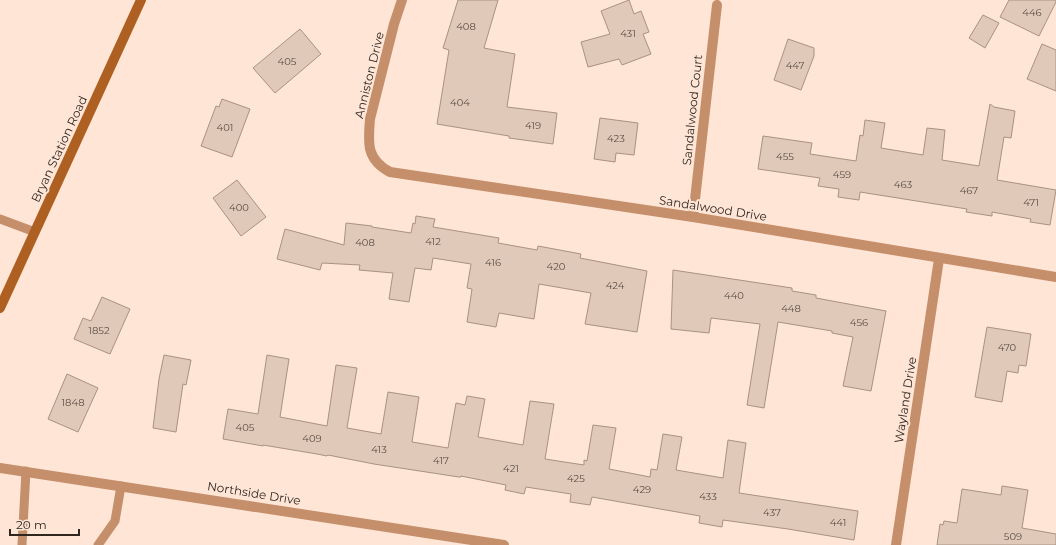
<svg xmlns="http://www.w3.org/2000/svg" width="1056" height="545" font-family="Montserrat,sans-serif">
<rect width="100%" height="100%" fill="#fee5d5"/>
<!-- building -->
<path fill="#e1c9b9" stroke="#a89283" d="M 458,0 L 498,0 L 484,48 L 515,54 L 507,107 L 557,113 L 553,144 L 509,138 L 509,136 L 437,124 L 449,50 L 443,48 Z
M 629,0 L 634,14 L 641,11 L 649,32 L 643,34 L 651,54 L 622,65 L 619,59 L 588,67 L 581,42 L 610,34 L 601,11 Z
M 1009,0 L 1056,0 L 1056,2 L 1039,36 L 1000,17 Z
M 983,15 L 999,23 L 985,48 L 969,38 Z
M 300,29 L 321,54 L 275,93 L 253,68 Z
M 788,39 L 814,48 L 814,56 L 801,90 L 774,80 Z
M 1042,44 L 1056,50 L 1056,91 L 1027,79 Z
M 222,99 L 250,109 L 232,157 L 201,146 L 216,106 L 219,107 Z
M 990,104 L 994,107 L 1015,111 L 1011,138 L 1004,137 L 997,180 L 1056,190 L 1050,225 L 1030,222 L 1031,219 L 992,212 L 992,216 L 966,212 L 967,209 L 860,192 L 859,200 L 838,197 L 839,189 L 818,186 L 820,178 L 758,169 L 763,136 L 812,143 L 810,154 L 856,161 L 860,135 L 863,136 L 865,120 L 885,123 L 881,148 L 923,155 L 927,128 L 945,130 L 942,160 L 979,166 Z
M 600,118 L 638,123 L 634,155 L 616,153 L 615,162 L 594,159 Z
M 237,180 L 266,217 L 241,236 L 213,198 Z
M 416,216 L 435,219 L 433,227 L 499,238 L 498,243 L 537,250 L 538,246 L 581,254 L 580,258 L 647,271 L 637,332 L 585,324 L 591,293 L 539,284 L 534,319 L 499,313 L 496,327 L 467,322 L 472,289 L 467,288 L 471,264 L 433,258 L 431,270 L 415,268 L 409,302 L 389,299 L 393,273 L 359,270 L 360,265 L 322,263 L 320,270 L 277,259 L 285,229 L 344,245 L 346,223 L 372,226 L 372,227 L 411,233 L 413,223 L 415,224 Z
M 673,270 L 792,288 L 792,291 L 816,295 L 816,298 L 886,311 L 871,391 L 843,386 L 853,337 L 832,333 L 832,331 L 778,322 L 764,408 L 747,405 L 760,324 L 711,318 L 709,333 L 671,329 Z
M 102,297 L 130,309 L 110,354 L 74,339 L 83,318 L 91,321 Z
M 987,327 L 1031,334 L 1026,366 L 1019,365 L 1018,373 L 1007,371 L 1002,402 L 975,397 Z
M 164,355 L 191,360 L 186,385 L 183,384 L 176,432 L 153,428 L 159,379 Z
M 267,355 L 289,359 L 280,417 L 327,426 L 336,365 L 357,368 L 347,428 L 381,434 L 388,392 L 419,397 L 412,442 L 448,448 L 456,403 L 465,405 L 467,396 L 485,399 L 478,437 L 523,445 L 530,401 L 554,404 L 545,459 L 584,465 L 584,460 L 587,461 L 593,425 L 616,428 L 609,469 L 650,477 L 651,469 L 657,470 L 663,434 L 682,437 L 676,470 L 723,478 L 728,440 L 746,443 L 739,493 L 858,511 L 854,540 L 788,529 L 723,520 L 722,527 L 699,523 L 700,516 L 592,497 L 590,505 L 570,502 L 571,494 L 526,487 L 524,494 L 505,490 L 506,485 L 461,476 L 461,477 L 459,477 L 374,464 L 328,455 L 327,456 L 317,454 L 263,445 L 263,446 L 223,439 L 228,409 L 258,414 Z
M 67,374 L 98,388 L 78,432 L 48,419 Z
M 1002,486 L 1028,490 L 1022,528 L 1056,534 L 1056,545 L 937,545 L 940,524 L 943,525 L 944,521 L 957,523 L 962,489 L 1001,495 Z"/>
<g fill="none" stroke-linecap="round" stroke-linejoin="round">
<!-- lane -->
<path stroke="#c58f6b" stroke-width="9" d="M 0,219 L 35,232
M 22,545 L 26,471
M 98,545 L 115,521 L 121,486"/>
<!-- street -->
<path stroke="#c58f6b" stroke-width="10" d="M 402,0 L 394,24 L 370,119 C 368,143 366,159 390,172 L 693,217 L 1056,277
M 693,217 L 717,5
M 0,468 L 504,545
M 896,545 L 939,259"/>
<!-- secondary -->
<path stroke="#ae6022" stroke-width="10" d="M 0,308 L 141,0"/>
</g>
<g text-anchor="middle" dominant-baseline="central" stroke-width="4" stroke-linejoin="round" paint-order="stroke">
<!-- number labels -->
<g font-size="10" fill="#5c4f46">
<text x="1032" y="12">446</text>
<text x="466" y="26">408</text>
<text x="628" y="33">431</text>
<text x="287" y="61">405</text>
<text x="795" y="65">447</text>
<text x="460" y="102">404</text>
<text x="533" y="125">419</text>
<text x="225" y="127">401</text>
<text x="616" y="138">423</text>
<text x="785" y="156">455</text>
<text x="842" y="174">459</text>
<text x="903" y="184">463</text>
<text x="969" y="190">467</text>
<text x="1031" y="202">471</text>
<text x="239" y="207">400</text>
<text x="433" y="241">412</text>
<text x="365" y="242">408</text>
<text x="493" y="262">416</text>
<text x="556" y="266">420</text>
<text x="615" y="285">424</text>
<text x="734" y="295">440</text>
<text x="791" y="308">448</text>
<text x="859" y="322">456</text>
<text x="99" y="330">1852</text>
<text x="1007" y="347">470</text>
<text x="73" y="402">1848</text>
<text x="245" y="427">405</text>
<text x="312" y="438">409</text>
<text x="379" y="449">413</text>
<text x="441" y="460">417</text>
<text x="511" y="468">421</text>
<text x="576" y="478">425</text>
<text x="642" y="489">429</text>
<text x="708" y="496">433</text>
<text x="772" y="512">437</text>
<text x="838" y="522">441</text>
<text x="1013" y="536">509</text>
</g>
<!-- street labels -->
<g font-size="12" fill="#2f2620" stroke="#fee5d5">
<text transform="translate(369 75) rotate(-76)">Anniston Drive</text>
<text transform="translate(692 110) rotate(-84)">Sandalwood Court</text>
<text transform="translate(59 149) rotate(-65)">Bryan Station Road</text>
<text transform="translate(713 208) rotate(9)">Sandalwood Drive</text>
<text transform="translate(905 400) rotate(-81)">Wayland Drive</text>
<text transform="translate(254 493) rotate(9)">Northside Drive</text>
</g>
</g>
<!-- scale -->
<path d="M10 529v6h69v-6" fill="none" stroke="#2f2620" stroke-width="2"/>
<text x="16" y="529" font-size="12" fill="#2f2620" stroke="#fee5d5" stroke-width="3" paint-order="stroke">20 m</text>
</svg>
